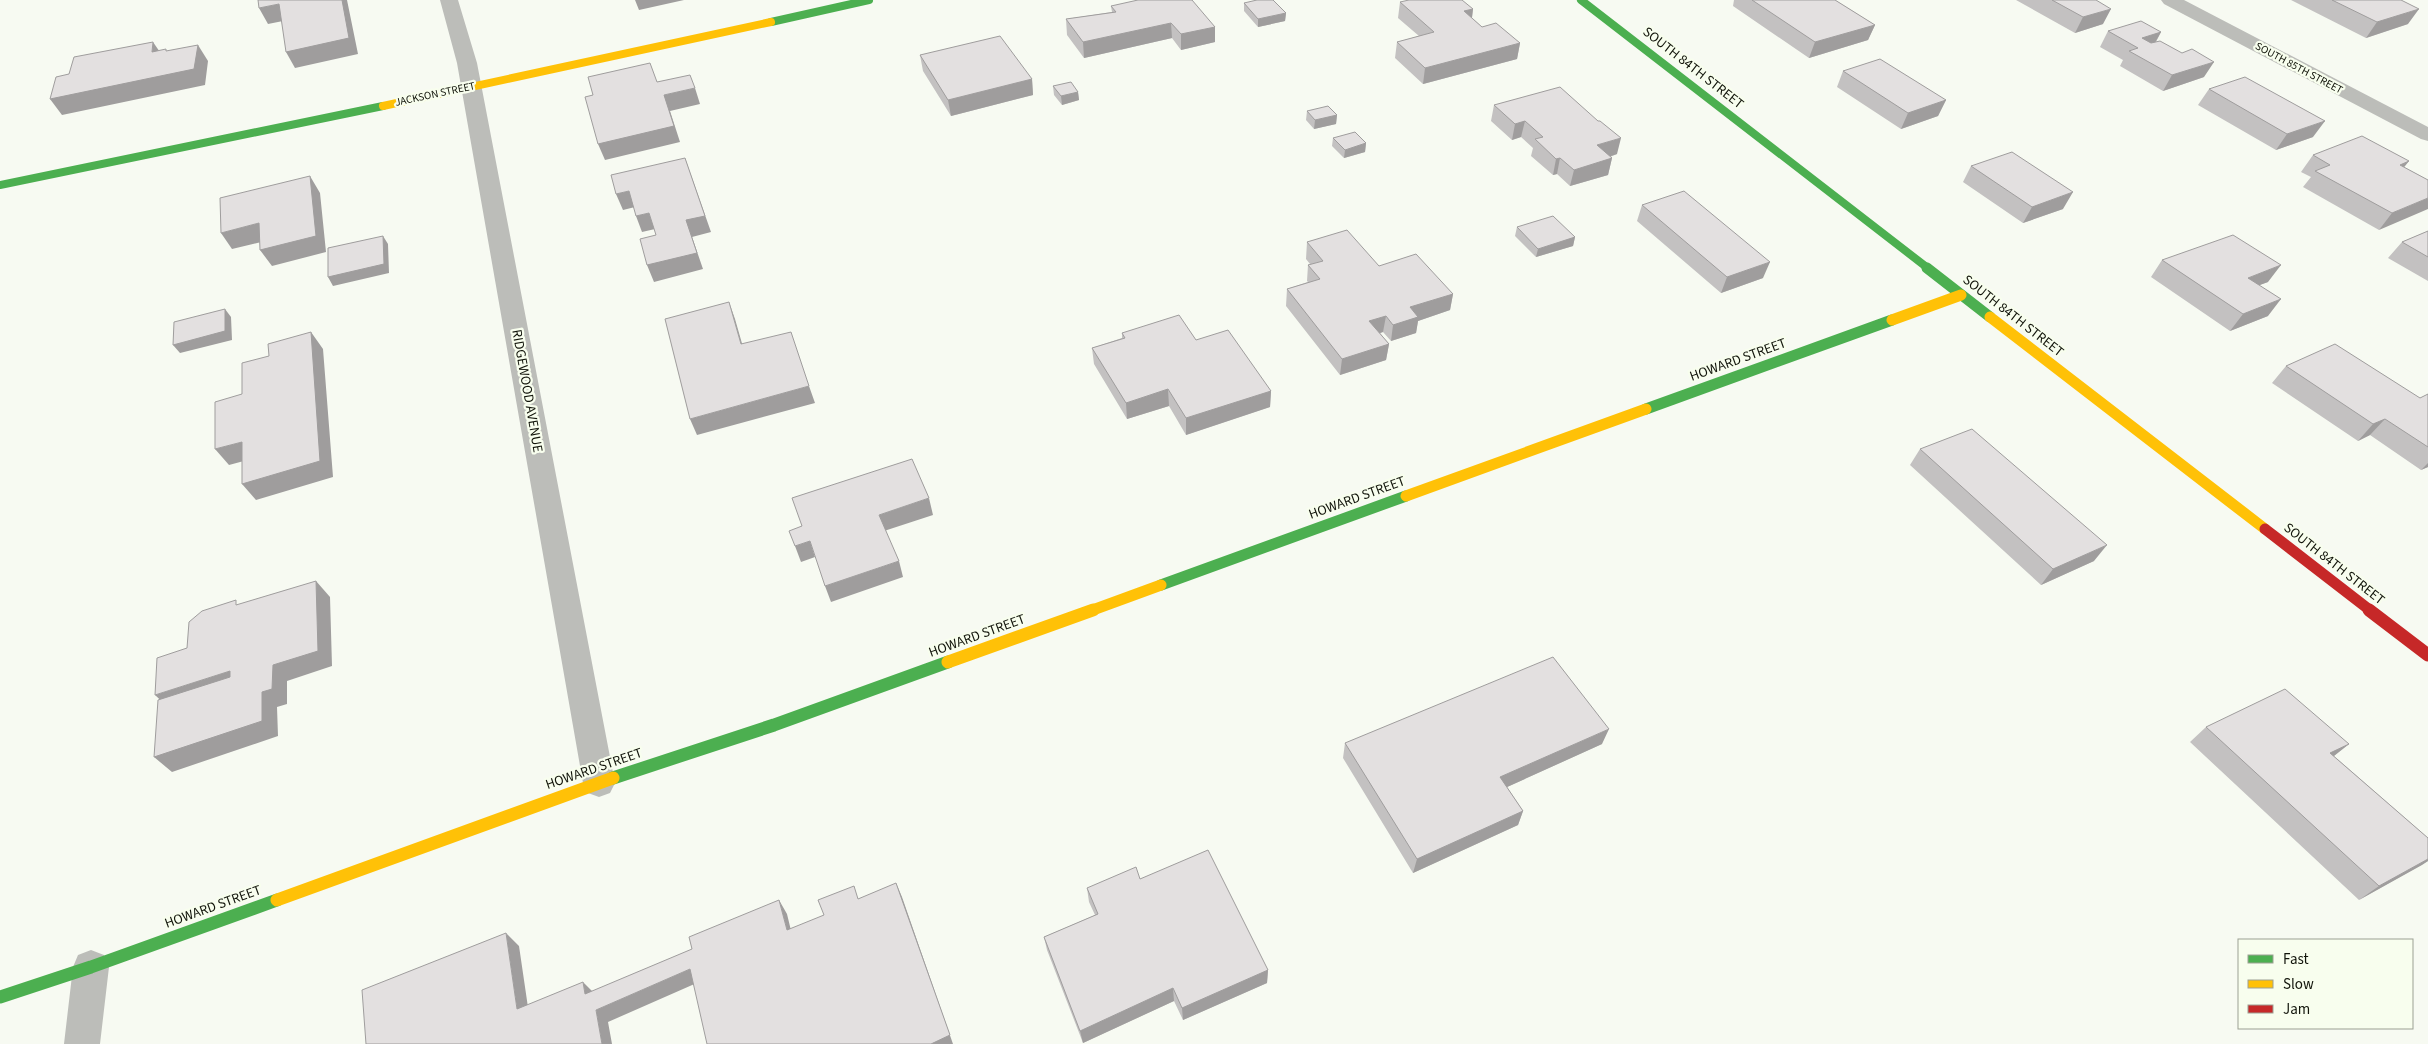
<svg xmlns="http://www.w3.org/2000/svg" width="2428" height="1044" font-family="'Source Sans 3',sans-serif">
<rect width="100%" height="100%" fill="#f7faf2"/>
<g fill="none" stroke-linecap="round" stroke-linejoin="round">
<!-- street -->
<path fill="#bcbdb9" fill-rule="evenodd" d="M 440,0 L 458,0 L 477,63 L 615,783 L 610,793 L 599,797 L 588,793 L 583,783 L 457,63 Z
M 2161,0 L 2184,0 L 2428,127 L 2428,141 L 2421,139 L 2164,4 Z
M 91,950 L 104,955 L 109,967 L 100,1044 L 64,1044 L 73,967 L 78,955 Z"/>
<!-- fast-far2 -->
<path stroke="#4caf50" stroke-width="8" d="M 1581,0 L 1929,269
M 771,22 L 869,0
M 0,185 L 383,106"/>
<!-- fast-far1 -->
<path stroke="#4caf50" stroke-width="11" d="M 1927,268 L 1990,317
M 1646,409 L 1892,320
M 1161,585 L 1406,496"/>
<!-- fast -->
<path stroke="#4caf50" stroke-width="13" d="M 613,778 L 774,725 L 948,662
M 0,997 L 91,967 L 277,900"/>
<!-- slow-far2 -->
<path stroke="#ffc107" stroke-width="8" d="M 383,106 L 771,22"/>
<!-- slow-far1 -->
<path stroke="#ffc107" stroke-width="11" d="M 1990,317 L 2265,529
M 1892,320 L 1961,295
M 1406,496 L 1646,409
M 1090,611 L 1161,585"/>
<!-- slow -->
<path stroke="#ffc107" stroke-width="13" d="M 948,662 L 1093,610
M 277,900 L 613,778"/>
<!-- jam-far1 -->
<path stroke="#c62828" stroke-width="11" d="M 2265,529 L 2371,611"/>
<!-- jam -->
<path stroke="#c62828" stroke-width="13" d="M 2369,610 L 2428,655"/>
</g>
<!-- wall -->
<path fill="#c3c1c1" d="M 1734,0 L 1835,0 L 1875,25 L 1868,40 L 1809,58 L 1733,6 Z
M 2016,0 L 2096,0 L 2103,24 L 2075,33 Z
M 2291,0 L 2401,0 L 2408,24 L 2366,38 Z
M 1400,2 L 1473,9 L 1472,18 L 1482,27 L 1520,43 L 1517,59 L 1423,84 L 1395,58 L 1397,42 L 1419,36 L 1398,18 Z
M 1244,3 L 1286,13 L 1285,21 L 1258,27 L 1244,11 Z
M 1111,6 L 1215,27 L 1215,42 L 1181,50 L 1172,38 L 1084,58 L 1067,35 L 1066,19 L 1112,12 Z
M 2108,31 L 2161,32 L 2156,42 L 2204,77 L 2163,91 L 2120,66 L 2123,60 L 2100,47 Z
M 920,55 L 1032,79 L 1033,95 L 951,116 L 923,71 Z
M 1843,71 L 1946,100 L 1938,116 L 1901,129 L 1837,87 Z
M 1053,86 L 1078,92 L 1079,100 L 1062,105 L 1054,95 Z
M 2209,89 L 2313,137 L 2276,150 L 2198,105 Z
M 1494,105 L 1617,154 L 1610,157 L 1612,158 L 1608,175 L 1570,186 L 1557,174 L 1553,175 L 1531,156 L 1533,148 L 1521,137 L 1512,140 L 1491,121 Z
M 1307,111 L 1337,115 L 1336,124 L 1314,129 L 1306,120 Z
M 1333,138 L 1366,143 L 1365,152 L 1344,158 L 1332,146 Z
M 2313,155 L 2409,161 L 2404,167 L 2428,180 L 2379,230 L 2303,187 L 2311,177 L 2301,172 Z
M 1971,166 L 2063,209 L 2023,223 L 1963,182 Z
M 1642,205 L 1763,278 L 1721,293 L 1637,221 Z
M 1517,227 L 1575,237 L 1573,246 L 1536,257 L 1515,236 Z
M 2428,231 L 2428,281 L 2388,258 L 2402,242 Z
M 1307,242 L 1379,266 L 1453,294 L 1450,310 L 1418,321 L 1416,333 L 1391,341 L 1383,332 L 1380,333 L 1389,344 L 1386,360 L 1340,375 L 1286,306 L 1287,289 L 1308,282 L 1307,281 L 1308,265 L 1310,264 L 1306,259 Z
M 2162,260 L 2268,282 L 2259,285 L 2268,316 L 2230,331 L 2151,277 Z
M 1122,333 L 1196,340 L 1271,391 L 1270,407 L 1186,435 L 1169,406 L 1127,419 L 1094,364 L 1092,348 L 1122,338 Z
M 2286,366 L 2420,398 L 2428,394 L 2428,467 L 2421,470 L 2370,435 L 2358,441 L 2272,383 Z
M 1920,449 L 2094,561 L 2041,585 L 1910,465 Z
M 2206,727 L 2349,744 L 2334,756 L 2428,838 L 2428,861 L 2359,900 L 2190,742 Z
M 1345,743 L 1602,744 L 1507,787 L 1523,811 L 1518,825 L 1413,873 L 1343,758 Z
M 1140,879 L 1268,970 L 1267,983 L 1183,1020 L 1174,1001 L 1083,1043 L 1047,950 L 1044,937 L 1095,915 L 1089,902 L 1087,888 Z"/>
<!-- shaded-wall -->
<path fill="#9f9d9d" d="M 342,0 L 347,0 L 358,54 L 295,68 L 286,52 Z
M 635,0 L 684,0 L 639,10 Z
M 279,4 L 288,20 L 268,24 L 259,8 Z
M 1473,9 L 1471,25 L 1464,11 Z
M 2111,9 L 2103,24 L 2075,33 L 2083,17 Z
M 2419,9 L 2408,24 L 2366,38 L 2377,22 Z
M 1286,13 L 1285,21 L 1258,27 L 1258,19 Z
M 1171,23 L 1172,38 L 1084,58 L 1083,42 Z
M 1875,25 L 1868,40 L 1809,58 L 1815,42 Z
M 1215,27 L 1215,42 L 1181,50 L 1181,34 Z
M 2161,32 L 2152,48 L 2142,38 Z
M 153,42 L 164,58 L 152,52 Z
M 1520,43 L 1517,59 L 1423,84 L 1425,68 Z
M 198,45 L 208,61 L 205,85 L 62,115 L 50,99 Z
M 2214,62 L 2204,77 L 2163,91 L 2172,75 Z
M 1032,79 L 1033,95 L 951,116 L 948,100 Z
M 695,88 L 700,104 L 670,111 L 680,142 L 605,160 L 598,144 L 664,95 Z
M 1078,92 L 1079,100 L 1062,105 L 1061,96 Z
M 1946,100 L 1938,116 L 1901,129 L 1908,113 Z
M 1337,115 L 1336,124 L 1314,129 L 1315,120 Z
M 1525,121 L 1521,137 L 1512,140 L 1515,124 Z
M 2325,121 L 2313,137 L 2276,150 L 2287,134 Z
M 1621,138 L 1617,154 L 1593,162 L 1597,145 Z
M 1366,143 L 1365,152 L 1344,158 L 1345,150 Z
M 685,158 L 711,232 L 692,237 L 703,269 L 654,282 L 647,265 L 686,220 Z
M 1560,158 L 1557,174 L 1553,175 L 1556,159 Z
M 1612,158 L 1608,175 L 1570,186 L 1574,170 Z
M 2409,161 L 2396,177 L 2400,165 Z
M 310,176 L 320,193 L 326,252 L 272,266 L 260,250 Z
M 629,191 L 635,207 L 623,210 L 616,194 Z
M 2073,192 L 2063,209 L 2023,223 L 2032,207 Z
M 2428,198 L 2428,209 L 2379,230 L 2392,213 Z
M 649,213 L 655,229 L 642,232 L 636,216 Z
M 259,223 L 270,240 L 232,249 L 221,233 Z
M 383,236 L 388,244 L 389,273 L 333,286 L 328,277 Z
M 1575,237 L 1573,246 L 1536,257 L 1538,249 Z
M 1770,262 L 1763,278 L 1721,293 L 1727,277 Z
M 2281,265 L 2268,282 L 2236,294 L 2248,278 Z
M 1453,294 L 1450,310 L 1418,321 L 1416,333 L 1391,341 L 1393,325 L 1410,307 Z
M 2281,299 L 2268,316 L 2230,331 L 2243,314 Z
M 729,302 L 735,319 L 747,361 L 741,344 Z
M 225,309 L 231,317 L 232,340 L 180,353 L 173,345 Z
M 1386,316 L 1383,332 L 1368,337 L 1369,321 Z
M 311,332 L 323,349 L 333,477 L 256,500 L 242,484 Z
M 1389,344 L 1386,360 L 1340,375 L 1342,359 Z
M 809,386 L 815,403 L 697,435 L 690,419 Z
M 1168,389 L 1169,406 L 1127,419 L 1126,403 Z
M 1271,391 L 1270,407 L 1186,435 L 1186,418 Z
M 2385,419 L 2370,435 L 2358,441 L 2373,424 Z
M 242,442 L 255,458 L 229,465 L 215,449 Z
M 2428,463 L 2428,467 L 2421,470 Z
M 929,498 L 933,515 L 884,531 L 879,515 Z
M 810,541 L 815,557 L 801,562 L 795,546 Z
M 2107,545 L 2094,561 L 2041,585 L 2053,569 Z
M 899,561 L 903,577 L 831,602 L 825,586 Z
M 316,581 L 330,597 L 332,666 L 287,681 L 287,704 L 277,707 L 278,736 L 172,772 L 154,757 L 273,665 Z
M 230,671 L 245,687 L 171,710 L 155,695 Z
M 1609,729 L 1602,744 L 1496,792 L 1500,777 Z
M 2349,744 L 2330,759 L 2330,753 Z
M 1523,811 L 1518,825 L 1413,873 L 1417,859 Z
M 2428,859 L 2428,861 L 2422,865 L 2359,900 L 2379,886 Z
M 896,883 L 902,897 L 953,1044 L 931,1044 Z
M 779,900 L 787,914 L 794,943 L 787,930 Z
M 506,933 L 519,946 L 530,1021 L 517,1009 Z
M 690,969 L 699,982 L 608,1022 L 612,1044 L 602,1044 L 596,1010 Z
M 1268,970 L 1267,983 L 1183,1020 L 1182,1008 Z
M 583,982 L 595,994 L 585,994 Z
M 1173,988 L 1174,1001 L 1083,1043 L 1080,1031 Z"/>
<!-- building -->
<path fill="#e3e0e0" stroke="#9f9d9d" d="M 258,0 L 342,0 L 349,38 L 286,52 L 279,4 L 259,8 Z
M 1138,0 L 1192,0 L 1215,27 L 1181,34 L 1171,23 L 1083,42 L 1066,19 L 1116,12 L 1111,6 Z
M 1257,0 L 1273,0 L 1286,13 L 1258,19 L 1244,3 Z
M 1409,0 L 1462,0 L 1473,9 L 1464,11 L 1482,27 L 1496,23 L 1520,43 L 1425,68 L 1397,42 L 1434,32 L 1400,2 Z
M 1752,0 L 1835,0 L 1875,25 L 1815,42 Z
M 2052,0 L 2096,0 L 2111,9 L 2083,17 Z
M 2332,0 L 2401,0 L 2419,9 L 2377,22 Z
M 2141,21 L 2161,32 L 2142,38 L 2151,43 L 2160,41 L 2182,53 L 2192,49 L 2214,62 L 2172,75 L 2129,51 L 2138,48 L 2108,31 Z
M 1000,36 L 1032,79 L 948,100 L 920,55 Z
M 153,42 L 152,52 L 166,49 L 166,51 L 198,45 L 194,69 L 50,99 L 56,77 L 69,74 L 74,57 Z
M 1880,59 L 1946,100 L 1908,113 L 1843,71 Z
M 650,63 L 657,82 L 690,75 L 695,88 L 664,95 L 674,126 L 598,144 L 585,97 L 593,95 L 588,77 Z
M 2245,77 L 2325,121 L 2287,134 L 2209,89 Z
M 1071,82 L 1078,92 L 1061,96 L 1053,86 Z
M 1560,87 L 1598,121 L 1600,121 L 1621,138 L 1597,145 L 1612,158 L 1574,170 L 1560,158 L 1556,159 L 1535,139 L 1543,137 L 1525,121 L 1515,124 L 1494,105 Z
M 1328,106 L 1337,115 L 1315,120 L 1307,111 Z
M 1355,132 L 1366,143 L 1345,150 L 1333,138 Z
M 2362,136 L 2409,161 L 2400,165 L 2428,180 L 2428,198 L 2392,213 L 2315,171 L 2330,165 L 2313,155 Z
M 2012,152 L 2073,192 L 2032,207 L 1971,166 Z
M 685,158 L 705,216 L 686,220 L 697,253 L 647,265 L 640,239 L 656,235 L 649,213 L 636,216 L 629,191 L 616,194 L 611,175 Z
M 310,176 L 316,236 L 260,250 L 259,223 L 221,233 L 220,198 Z
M 1684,191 L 1770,262 L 1727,277 L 1642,205 Z
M 1553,216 L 1575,237 L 1538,249 L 1517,227 Z
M 1347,230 L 1379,266 L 1416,254 L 1453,294 L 1410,307 L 1418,317 L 1393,325 L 1386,316 L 1369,321 L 1389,344 L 1342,359 L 1287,289 L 1320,279 L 1308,265 L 1323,261 L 1307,242 Z
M 2428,231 L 2428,257 L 2402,242 Z
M 2233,235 L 2281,265 L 2248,278 L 2281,299 L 2243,314 L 2162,260 Z
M 383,236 L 384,264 L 328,277 L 328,248 Z
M 729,302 L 741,344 L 791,332 L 809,386 L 690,419 L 665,319 Z
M 225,309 L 225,331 L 173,345 L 174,322 Z
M 1179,315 L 1196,340 L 1228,330 L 1271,391 L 1186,418 L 1168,389 L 1126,403 L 1092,348 L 1125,338 L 1122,333 Z
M 311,332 L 320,461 L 242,484 L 242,442 L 215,449 L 215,402 L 242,394 L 242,363 L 269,356 L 268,344 Z
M 2335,344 L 2420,398 L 2428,394 L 2428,447 L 2385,419 L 2373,424 L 2286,366 Z
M 1972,429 L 2107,545 L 2053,569 L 1920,449 Z
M 912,459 L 929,498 L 879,515 L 899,561 L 825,586 L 810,541 L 795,546 L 789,531 L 802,526 L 792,498 Z
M 316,581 L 318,651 L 273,665 L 272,689 L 262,692 L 262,721 L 154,757 L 158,700 L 230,677 L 230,671 L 155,695 L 157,658 L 187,648 L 189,622 L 202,611 L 236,600 L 236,605 Z
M 1553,657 L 1609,729 L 1500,777 L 1523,811 L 1417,859 L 1345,743 Z
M 2285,689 L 2349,744 L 2330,753 L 2428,838 L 2428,859 L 2379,886 L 2206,727 Z
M 1208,850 L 1268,970 L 1182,1008 L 1173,988 L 1080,1031 L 1044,937 L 1098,914 L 1087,888 L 1136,867 L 1140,879 Z
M 896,883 L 950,1035 L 931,1044 L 707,1044 L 690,969 L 596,1010 L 602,1044 L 366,1044 L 362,990 L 506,933 L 517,1009 L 583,982 L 585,994 L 692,949 L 689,937 L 779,900 L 787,930 L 824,915 L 818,900 L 854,886 L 858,899 Z"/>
<g text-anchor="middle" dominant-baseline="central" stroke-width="4.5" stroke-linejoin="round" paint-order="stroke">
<!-- far-street labels -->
<g font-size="11" fill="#11140a" stroke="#f8feee">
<text transform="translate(2299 68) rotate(28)">SOUTH 85TH STREET</text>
<text transform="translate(435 94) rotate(-12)">JACKSON STREET</text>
</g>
<!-- street labels -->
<g font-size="14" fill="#11140a" stroke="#f8feee">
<text transform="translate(1693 68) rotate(38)">SOUTH 84TH STREET</text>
<text transform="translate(2013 316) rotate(38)">SOUTH 84TH STREET</text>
<text transform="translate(1738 360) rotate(-20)">HOWARD STREET</text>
<text transform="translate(527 391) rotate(80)">RIDGEWOOD AVENUE</text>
<text transform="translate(1357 498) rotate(-20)">HOWARD STREET</text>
<text transform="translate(2334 564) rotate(38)">SOUTH 84TH STREET</text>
<text transform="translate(977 636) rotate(-20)">HOWARD STREET</text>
<text transform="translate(594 769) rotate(-19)">HOWARD STREET</text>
<text transform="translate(213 907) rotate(-20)">HOWARD STREET</text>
</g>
</g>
<!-- legend -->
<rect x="2238" y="939" width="175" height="90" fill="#f8feee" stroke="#9ca093"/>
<rect x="2248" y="955" width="25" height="8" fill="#4caf50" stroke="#9ca093"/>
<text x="2283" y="964" font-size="15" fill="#11140a">Fast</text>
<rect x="2248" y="980" width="25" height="8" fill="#ffc107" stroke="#9ca093"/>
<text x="2283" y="989" font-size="15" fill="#11140a">Slow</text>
<rect x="2248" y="1005" width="25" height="8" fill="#c62828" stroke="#9ca093"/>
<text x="2283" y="1014" font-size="15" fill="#11140a">Jam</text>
</svg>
